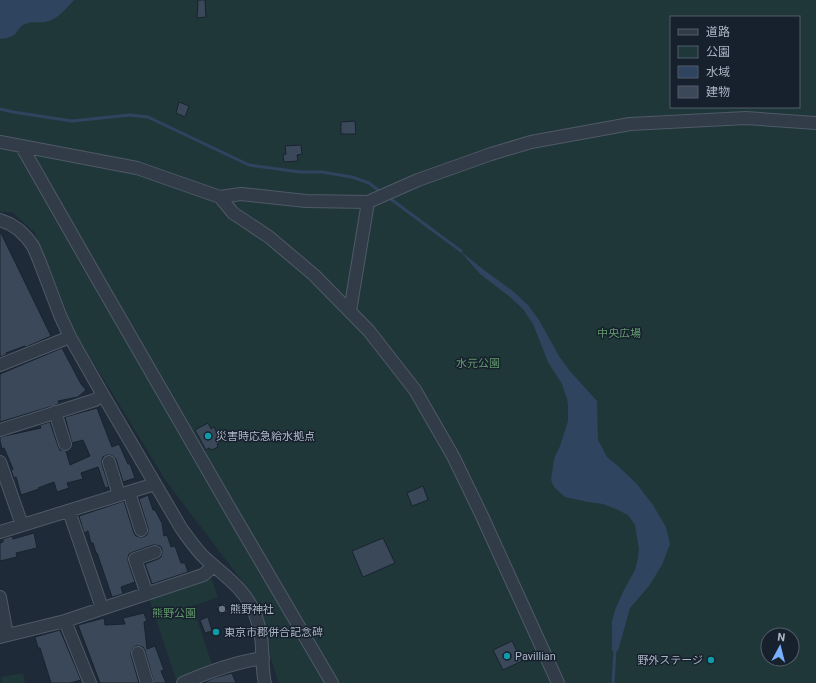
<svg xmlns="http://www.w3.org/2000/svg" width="816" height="683" font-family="Roboto,'Noto Sans JP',sans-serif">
<rect width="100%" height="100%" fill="#1e2a38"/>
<!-- green -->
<path fill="#20373a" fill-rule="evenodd" d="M 62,0 L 816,0 L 816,683 L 279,683 L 269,653 L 264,619 L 248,589 L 166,481 L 76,334 L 34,232 L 12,212 L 0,212 L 0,21 ZM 671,17 L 799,17 L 799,107 L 671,107 ZM 768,635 L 792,635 L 792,659 L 768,659 Z
M 211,578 L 218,597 L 193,606 L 212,665 L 176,679 L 149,598 Z
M 23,673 L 25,683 L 2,683 L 1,677 Z"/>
<!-- water -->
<path fill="#2e445f" d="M 0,0 L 74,0 C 66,8 58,20 45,22 C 38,23 30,21 23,25 C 19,27 17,34 12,36 C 9,38 4,38 0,39 Z
M 459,250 L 484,270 L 514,292 L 528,305 L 539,320 L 559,356 L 569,370 L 597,401 L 598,440 L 607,457 L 618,466 L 636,483 L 653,505 L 666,527 L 670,544 L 662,565 L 649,586 L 630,608 L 618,651 L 612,651 L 612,621 L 615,610 L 624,590 L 635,570 L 638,558 L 639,549 L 635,525 L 628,515 L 616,509 L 603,504 L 588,502 L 565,497 L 554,487 L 551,480 L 554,459 L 560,446 L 568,421 L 568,405 L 567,399 L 562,384 L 548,362 L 533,324 L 523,309 L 510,297 L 480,274 Z"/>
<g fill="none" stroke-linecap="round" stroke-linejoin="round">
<!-- stream -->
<path stroke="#2e445f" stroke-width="3" d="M 0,109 L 13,112 L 72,121 L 130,115 L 148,117 L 249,165 L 300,172 L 322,172 L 352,177 L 369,183 L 382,193
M 388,197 L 461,251
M 613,683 L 615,649"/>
</g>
<!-- building -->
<path fill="#3a4859" stroke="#19232f" d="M 198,0 L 205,0 L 206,17 L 197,18 Z
M 179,102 L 189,106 L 185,117 L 176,113 Z
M 355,121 L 356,134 L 341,134 L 341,122 Z
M 301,145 L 302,154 L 297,155 L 298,161 L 284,162 L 283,155 L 286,154 L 285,146 Z
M 0,231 L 51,336 L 26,347 L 25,346 L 6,353 L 7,354 L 1,357 L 0,355 Z
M 62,348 L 81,384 L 86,390 L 78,397 L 58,401 L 59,404 L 0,422 L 0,374 Z
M 97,408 L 112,447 L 119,444 L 128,464 L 130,464 L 135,478 L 123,482 L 116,459 L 114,457 L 111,455 L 107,455 L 103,457 L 102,460 L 102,464 L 109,487 L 105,488 L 98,467 L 81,473 L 83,479 L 67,483 L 69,488 L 57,492 L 54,482 L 38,488 L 39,489 L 21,495 L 16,477 L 14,478 L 11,470 L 13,469 L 4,448 L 2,449 L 0,441 L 0,437 L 41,428 L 40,425 L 50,422 L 58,446 L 60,450 L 66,451 L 70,465 L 90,456 L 83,440 L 72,443 L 65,417 Z
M 208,423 L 211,429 L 214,427 L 221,442 L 217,444 L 218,447 L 212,450 L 209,448 L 206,450 L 195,430 Z
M 423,486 L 428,500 L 412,506 L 407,493 Z
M 148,495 L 153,510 L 155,510 L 162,523 L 164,536 L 167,535 L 171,547 L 175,546 L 181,563 L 185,563 L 188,572 L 152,584 L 145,564 L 158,559 L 161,557 L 162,553 L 162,549 L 160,546 L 156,545 L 153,545 L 133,552 L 129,554 L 128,558 L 128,561 L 135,582 L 121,587 L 123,594 L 112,597 L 97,553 L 96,553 L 93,543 L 91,543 L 88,531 L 84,533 L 79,516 L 124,501 L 134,533 L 136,536 L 140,537 L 143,537 L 147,535 L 148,531 L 148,528 L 139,499 Z
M 34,533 L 37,548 L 16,553 L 17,557 L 0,561 L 0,543 L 3,542 L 3,539 L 12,536 L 13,539 Z
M 383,538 L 395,563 L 363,577 L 352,551 Z
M 225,603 L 228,612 L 220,615 L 216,606 Z
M 144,613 L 147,621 L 144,622 L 147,649 L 155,646 L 164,670 L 161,671 L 166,683 L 154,683 L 145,651 L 143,647 L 139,646 L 136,646 L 133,648 L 131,652 L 131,655 L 139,683 L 100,683 L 78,625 L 104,618 L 105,625 L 125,624 L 123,618 Z
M 208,617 L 212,631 L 205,633 L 200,620 Z
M 60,630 L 81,680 L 70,683 L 51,683 L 40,648 L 38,648 L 35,637 Z
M 512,641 L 522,661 L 503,670 L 493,650 Z
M 232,673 L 236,683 L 203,683 L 214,678 Z"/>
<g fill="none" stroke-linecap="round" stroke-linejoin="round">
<!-- minor casing -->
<g stroke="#4f5967" stroke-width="14">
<path id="minor" d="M 0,142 L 137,168 L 220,197 L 241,194 L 306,201 L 368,202 L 418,180 L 491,154 L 531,142 L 630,124 L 746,118 L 816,123
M 22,147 L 94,273 L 229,507 L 332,683
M 220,197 L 233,213 L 269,237 L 314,275 L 369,331 L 415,390 L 453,456 L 482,516 L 558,683
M 0,220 L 10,224 L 19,230 L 27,238 L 33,246 L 39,260 L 60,315 L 70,337 L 103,395 L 181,528 C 189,539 196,550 206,559 C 224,575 246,590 255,614 C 259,625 262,637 262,649 C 263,661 262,672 265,683
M 350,311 L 368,202
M 0,365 L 70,337
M 55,412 L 65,444
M 0,430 L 95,400 L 103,395
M 0,462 L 22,525
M 109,462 L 119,495
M 129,492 L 141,530
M 69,511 L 102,608
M 0,532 L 155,484
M 147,594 L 135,559 L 155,552
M 0,597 L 7,635
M 65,621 L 90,683
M 0,637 L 65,621 L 203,575 L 214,566
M 138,653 L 147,683
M 183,683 C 208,672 235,662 263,658"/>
</g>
<!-- minor -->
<use href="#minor" stroke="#323c49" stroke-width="12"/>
</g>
<!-- markers -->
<g fill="#0f9aa8" stroke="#17212d" stroke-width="1.5">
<circle cx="208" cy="436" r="4"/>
<circle cx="216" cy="632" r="4"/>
<circle cx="507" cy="656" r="4"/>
<circle cx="711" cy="660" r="4"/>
</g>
<circle fill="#6b7280" stroke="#17212d" stroke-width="1.5" cx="222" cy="609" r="4"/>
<g text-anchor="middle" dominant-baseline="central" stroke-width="3" stroke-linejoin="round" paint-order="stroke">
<!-- park labels -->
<g font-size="11" fill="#62986d" stroke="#17212d">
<text x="619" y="333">中央広場</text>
<text x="478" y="363">水元公園</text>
<text x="174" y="613">熊野公園</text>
</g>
<!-- poi labels -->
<g font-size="11" fill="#acb6c6" stroke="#17212d" text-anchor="start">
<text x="216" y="436">災害時応急給水拠点</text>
<text x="230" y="609">熊野神社</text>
<text x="224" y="632">東京市郡併合記念碑</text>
<text x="515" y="656">Pavillian</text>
<text x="703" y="660" text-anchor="end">野外ステージ</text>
</g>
</g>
<!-- legend -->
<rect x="670" y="16" width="130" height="92" fill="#17212d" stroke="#535d6a"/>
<rect x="678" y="29" width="20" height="6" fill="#323c49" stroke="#535d6a"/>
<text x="706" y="36" font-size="12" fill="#acb6c6">道路</text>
<rect x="678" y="46" width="20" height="12" fill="#20373a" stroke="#535d6a"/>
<text x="706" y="56" font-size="12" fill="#acb6c6">公園</text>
<rect x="678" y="66" width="20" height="12" fill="#2e445f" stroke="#535d6a"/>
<text x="706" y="76" font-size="12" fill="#acb6c6">水域</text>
<rect x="678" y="86" width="20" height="12" fill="#3a4859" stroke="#535d6a"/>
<text x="706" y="96" font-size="12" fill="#acb6c6">建物</text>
<!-- north arrow -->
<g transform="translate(780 647) rotate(7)"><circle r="19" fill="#17212d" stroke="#535d6a"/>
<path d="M0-3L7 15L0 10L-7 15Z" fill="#78afff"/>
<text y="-6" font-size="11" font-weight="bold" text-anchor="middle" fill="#acb6c6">N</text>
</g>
</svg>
